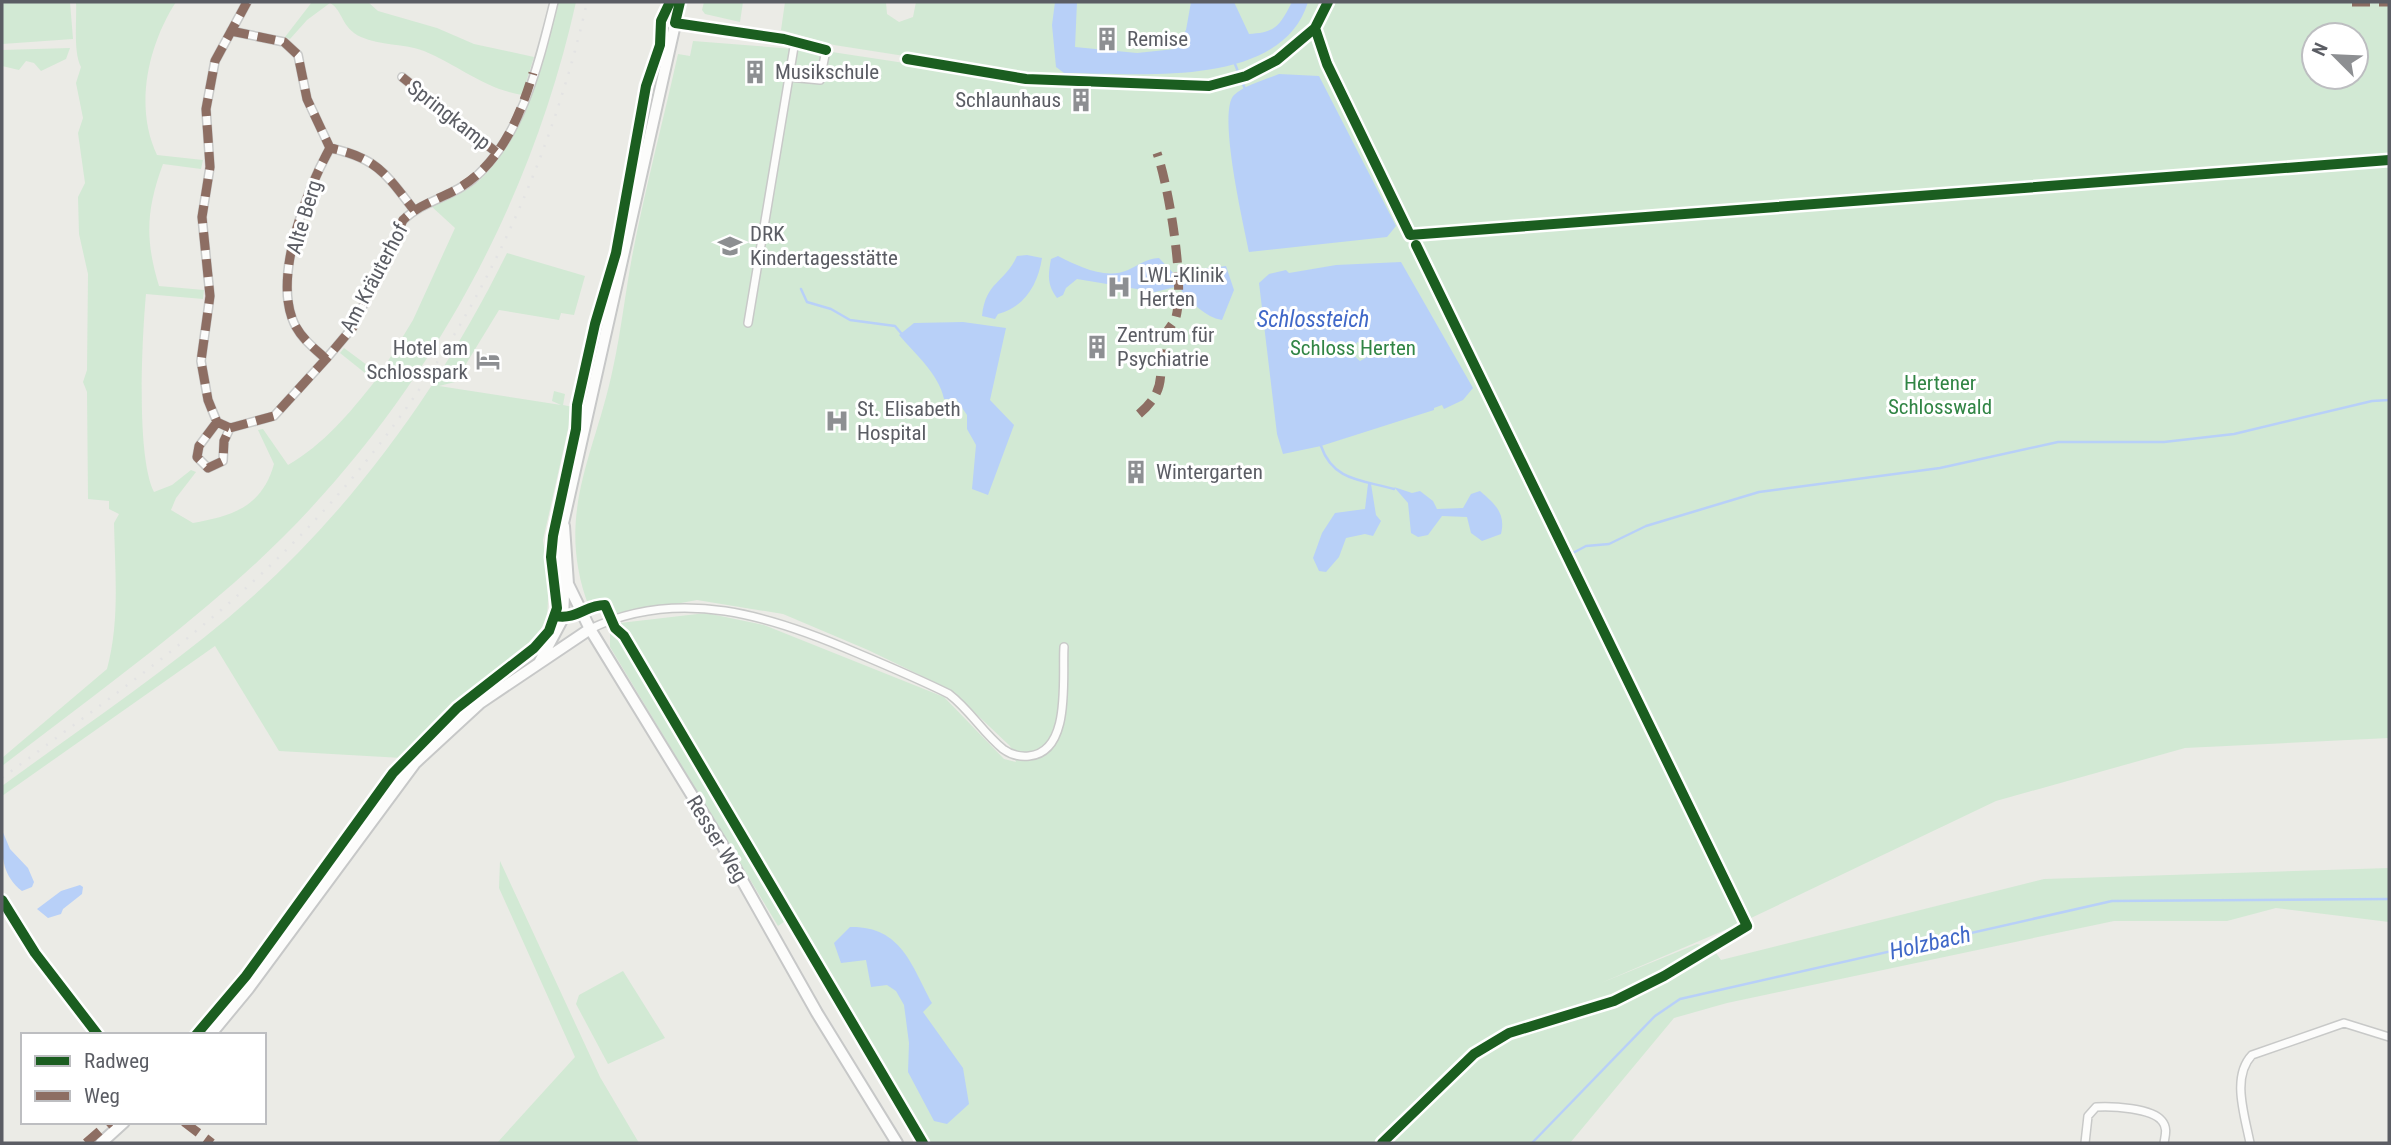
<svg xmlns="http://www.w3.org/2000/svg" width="2391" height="1145" font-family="'Roboto Condensed',sans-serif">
<rect width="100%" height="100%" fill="#ebebe6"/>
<!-- green -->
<path fill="#d2e9d4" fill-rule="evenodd" d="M 2,2 L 70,2 L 73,39 L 2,44 Z
M 76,2 L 176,2 C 148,45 134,107 157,155 L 203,160 L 201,169 L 163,164 C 146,210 145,240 159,286 L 204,290 L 203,299 L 146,294 C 142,338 136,456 154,492 L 172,485 L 191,470 L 196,472 L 176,498 L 171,510 L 193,523 C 232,516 262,507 274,464 L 258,430 L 263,429 L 288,465 C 324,444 349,414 375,381 L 340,353 L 344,348 L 375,371 L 381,372 L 385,366 L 413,320 L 455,228 L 431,206 C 445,199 461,195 474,185 C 520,148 545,58 558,2 L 576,2 C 527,223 406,432 235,582 C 161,647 80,706 2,766 L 2,758 L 107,669 C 120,621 115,572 114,523 L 119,514 L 109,509 L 109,501 L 88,499 L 87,392 L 83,382 L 87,370 L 88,274 L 79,234 L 78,197 L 85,183 L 78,133 L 83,118 L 76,83 L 81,67 C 73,52 77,20 76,2 Z
M 312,2 L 368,2 L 378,11 L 437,28 L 474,44 L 534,57 L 522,95 C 485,89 458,65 424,51 C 404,43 380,46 361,37 C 341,28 343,10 330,3 L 307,20 L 290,39 L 285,37 Z
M 704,2 L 743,2 L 740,22 L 705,14 L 702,10 Z
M 785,2 L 886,2 L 887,14 L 899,22 L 913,17 L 916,2 L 2389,2 L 2389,738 L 2185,748 L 1996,801 L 1751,918 L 1636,687 L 1629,691 L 1739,924 L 1601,983 L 1697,944 L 1712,947 L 1721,960 L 2044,879 L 2389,868 L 2389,922 L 2276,908 L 2227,921 L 2114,921 L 1727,1003 L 1674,1018 L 1570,1143 L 924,1143 L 620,623 L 706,613 L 764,625 L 944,697 L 1004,759 L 1016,762 L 1010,746 L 951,690 L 868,650 L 783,614 L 697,600 L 611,616 L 606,607 L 589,607 C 554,514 595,456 613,368 C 621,332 625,294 632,257 C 645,189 663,122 678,54 L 690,56 L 693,41 L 832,52 L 1037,83 L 1038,77 L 834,45 L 781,30 ZM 2314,35 L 2356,35 L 2356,77 L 2314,77 Z
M 70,48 L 66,59 L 41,71 L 34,63 L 26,61 L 19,70 L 2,66 L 2,50 Z
M 507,253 L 585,276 L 574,315 L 561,313 L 559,320 L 499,310 L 455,382 L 439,386 L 561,405 L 552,401 L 554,391 L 565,394 L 563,405 L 573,407 L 543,540 L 549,582 L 547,618 L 531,647 L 491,676 L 402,758 L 279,751 L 215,646 L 2,796 L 2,786 C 77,731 156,678 228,618 C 346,519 439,391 507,253 Z
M 610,630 L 621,637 L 788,919 L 778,926 L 610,647 Z
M 500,861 L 600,1077 L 639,1143 L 497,1143 L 575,1057 L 499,888 Z
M 623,971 L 665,1038 L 608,1064 L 576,1004 L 579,995 Z"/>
<!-- water -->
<path fill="#b8d0f8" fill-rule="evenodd" d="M 1055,2 L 1077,2 L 1075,47 L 1137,53 L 1175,49 L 1186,30 L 1191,2 L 1234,2 L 1249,34 C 1276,33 1280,25 1292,2 L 1308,2 C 1281,90 1137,73 1064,73 L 1056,67 L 1052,25 Z
M 1279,74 L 1319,76 L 1396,226 L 1387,237 L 1249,252 C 1244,226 1217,112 1234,95 C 1245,85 1265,80 1279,74 Z
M 1027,255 L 1042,258 C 1038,284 1025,307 998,314 L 995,319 L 982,316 C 986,281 1004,284 1017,256 Z
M 1058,256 C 1078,266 1105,280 1128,270 C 1141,264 1145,259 1159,258 L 1177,277 L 1175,287 L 1155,292 L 1077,279 L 1066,288 L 1063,295 L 1057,298 C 1047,285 1048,275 1051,259 Z
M 1401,262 L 1473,388 L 1463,400 L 1444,409 L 1442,405 L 1434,408 L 1434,410 L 1321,446 L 1283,454 L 1277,434 L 1259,283 L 1269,274 L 1286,270 L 1289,273 L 1336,265 ZM 1357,342 L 1367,346 L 1367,357 L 1360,361 L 1352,354 Z
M 1226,266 L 1234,290 L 1222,320 C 1205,317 1192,303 1181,290 C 1184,267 1206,269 1226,266 Z
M 963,322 L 1006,328 L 990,400 L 1014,425 L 988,495 L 972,489 L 976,445 L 967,429 L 967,415 L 956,399 L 944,399 C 939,374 915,354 899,335 L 914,323 Z
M 1368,484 L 1371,484 L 1376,515 L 1381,521 L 1373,536 L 1365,534 L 1346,538 L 1339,557 L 1326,572 L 1319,571 L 1313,558 L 1322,533 L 1335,513 L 1365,509 Z
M 1394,487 L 1412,493 L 1420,491 L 1433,501 L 1437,509 L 1463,508 L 1471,494 L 1480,491 C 1495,504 1506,513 1501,534 L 1482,541 L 1471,533 L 1467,517 L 1442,516 L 1428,535 L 1418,537 L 1411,533 L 1408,503 Z
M 2,830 L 10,849 L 28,868 L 34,882 L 32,887 L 22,891 C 1,874 2,855 2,830 Z
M 80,885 L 83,887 L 82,894 L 63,909 L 61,914 L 48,918 L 37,909 L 61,891 Z
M 850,927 C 901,926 911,964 932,1003 L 923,1012 L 963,1068 L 969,1104 L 947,1124 L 934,1121 L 908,1072 L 909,1043 L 904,1005 L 896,991 L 887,985 L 871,987 L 866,960 L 841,963 L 834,943 Z"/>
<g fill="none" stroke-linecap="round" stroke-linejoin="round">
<!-- stream -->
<path stroke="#b8d0f8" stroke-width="2.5" d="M 1235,64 L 1245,89
M 801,289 L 807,302 L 831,309 L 850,320 L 895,326 L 901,333
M 1321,446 C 1333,481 1362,480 1394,489
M 1571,554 L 1586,546 L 1609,544 L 1646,526 L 1759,492 L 1940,468 L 2058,442 L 2164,442 L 2234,434 L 2372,401 L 2389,400
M 1532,1143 L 1655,1016 L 1680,999 L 2112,901 L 2389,899"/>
<!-- street casing -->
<g stroke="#c8c9c8" stroke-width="10">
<path id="street" d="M 675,23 L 784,39 L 826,50 L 820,80 L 789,77
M 231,31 L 284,42 L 298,55 L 307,99 L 330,148 C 377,158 386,174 414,210
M 402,77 L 496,152
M 748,323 L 795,41
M 326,359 C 313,347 298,336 292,318 C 275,271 307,190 330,148
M 217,422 L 199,446 L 197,457 L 208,468 L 223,461 L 224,441 L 230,428 L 217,422 L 208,400 L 201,361 L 210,296 L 202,217 L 210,167 L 206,109 L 215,61 L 247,2
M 230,428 L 274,416 L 326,359 L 353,327 L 403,220 C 423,201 451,197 472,180 C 522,138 539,62 554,2
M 590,629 C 679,586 772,616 857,653 C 888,666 919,679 949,694 C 970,710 983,733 1003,749 C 1011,755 1019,757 1029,756 C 1072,752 1062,677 1064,647
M 2085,1143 L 2088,1116 L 2096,1107 C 2112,1106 2152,1108 2162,1121 C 2168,1128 2165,1136 2164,1143
M 2250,1143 C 2245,1116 2231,1077 2252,1055 L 2344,1023 L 2389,1037"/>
</g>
<!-- secondary casing -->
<g stroke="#c7c8c8" stroke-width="14">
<path id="secondary" d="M 564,526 L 568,584 L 590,629 L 720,841 L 817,1013 L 897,1143
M 539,663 L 563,618 L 564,594 L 557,550 L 680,2
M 210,1035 L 248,989 L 415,763 L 480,703 L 590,629
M 101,1143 L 124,1122"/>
</g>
<!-- street -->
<use href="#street" stroke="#fcfcfb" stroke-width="7"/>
<!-- secondary -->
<use href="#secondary" stroke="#fcfcfb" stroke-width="10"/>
<!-- rail -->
<path stroke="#e3e3e3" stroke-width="2.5" stroke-dasharray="2 9" stroke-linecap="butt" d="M 2,778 C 96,708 194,640 278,558 C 433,407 540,212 587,2"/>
<!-- quiet -->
<path stroke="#8d6e63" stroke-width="9" stroke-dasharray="18 9" stroke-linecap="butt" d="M 2352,2 L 2389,2
M 231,31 L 284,42 L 298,55 L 307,99 L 330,148 C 377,158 386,174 414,210
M 402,77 L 496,152
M 326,359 C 313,347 298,336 292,318 C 275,271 307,190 330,148
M 1139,414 C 1173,385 1154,368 1165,336 C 1167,329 1174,324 1176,317 C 1185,283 1169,188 1157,153
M 217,422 L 199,446 L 197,457 L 208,468 L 223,461 L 224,441 L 230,428 L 217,422 L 208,400 L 201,361 L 210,296 L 202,217 L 210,167 L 206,109 L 215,61 L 247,2
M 230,428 L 274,416 L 326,359 L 353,327 L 403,220 C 419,204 440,199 459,188 C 500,164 520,117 533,73
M 184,1122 L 212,1143
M 86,1143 L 110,1122"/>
<!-- cycleway casing -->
<g stroke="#fff" stroke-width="15">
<path id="cycleway" d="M 680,2 L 675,23 L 784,39 L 826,50
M 1315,28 L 1327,64 L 1410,235 L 2389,160
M 907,59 L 1026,79 L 1209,86 L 1246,76 L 1277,60 L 1315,28 L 1328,2
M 555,616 C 578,620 585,605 605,605 L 615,628 L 624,636 L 923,1143
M 2,900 L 35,953 L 98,1035
M 196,1035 L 246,976 L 393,773 L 457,708 L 534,648 L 549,631 L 557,608 L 551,557 L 553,536 L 576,429 L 577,405 L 595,324 L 616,253 L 646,86 L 660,45 L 661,21 L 670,2
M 1382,1143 L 1474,1054 L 1509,1033 L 1614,1001 L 1664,976 L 1747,926 L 1416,245"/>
</g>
<!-- cycleway -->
<use href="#cycleway" stroke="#1b5e20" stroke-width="10"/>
</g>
<!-- icons -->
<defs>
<g id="building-bare" transform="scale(1.89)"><path d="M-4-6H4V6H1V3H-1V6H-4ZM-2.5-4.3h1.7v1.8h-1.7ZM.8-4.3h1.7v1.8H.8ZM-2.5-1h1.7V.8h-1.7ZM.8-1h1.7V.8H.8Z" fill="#8d8f92" stroke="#fff" stroke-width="2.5" paint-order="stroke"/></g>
<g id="school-bare" transform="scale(1.89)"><path d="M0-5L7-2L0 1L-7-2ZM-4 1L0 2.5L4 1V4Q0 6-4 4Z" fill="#8d8f92" stroke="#fff" stroke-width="2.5" paint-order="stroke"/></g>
<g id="hospital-bare" transform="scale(1.89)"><path d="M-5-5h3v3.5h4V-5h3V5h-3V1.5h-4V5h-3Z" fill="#8d8f92" stroke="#fff" stroke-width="2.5" paint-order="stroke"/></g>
<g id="hotel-bare" transform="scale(1.89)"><path d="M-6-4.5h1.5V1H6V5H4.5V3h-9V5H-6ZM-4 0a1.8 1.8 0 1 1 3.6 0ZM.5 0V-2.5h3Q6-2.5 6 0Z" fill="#8d8f92" stroke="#fff" stroke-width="2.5" paint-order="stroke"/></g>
</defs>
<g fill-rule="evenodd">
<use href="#building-bare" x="1107" y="39"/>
<use href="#building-bare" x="755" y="72"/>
<use href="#building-bare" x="1081" y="100"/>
<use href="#school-bare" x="730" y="246"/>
<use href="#hospital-bare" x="1119" y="287"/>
<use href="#building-bare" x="1097" y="347"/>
<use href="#hotel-bare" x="488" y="360"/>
<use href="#hospital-bare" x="837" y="421"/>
<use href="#building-bare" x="1136" y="472"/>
</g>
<g text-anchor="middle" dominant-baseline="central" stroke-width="6" stroke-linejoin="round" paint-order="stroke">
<!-- poi labels -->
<g font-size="21" fill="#5b5d64" stroke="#fff" text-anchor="start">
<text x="1127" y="39">Remise</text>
<text x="775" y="72">Musikschule</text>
<text x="1061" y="100" text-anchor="end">Schlaunhaus</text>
<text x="750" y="234">DRK<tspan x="750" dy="24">Kindertagesstätte</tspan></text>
<text x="1139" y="275">LWL-Klinik<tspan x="1139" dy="24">Herten</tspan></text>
<text x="1117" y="335">Zentrum für<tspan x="1117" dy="24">Psychiatrie</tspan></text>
<text x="468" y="348" text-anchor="end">Hotel am<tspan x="468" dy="24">Schlosspark</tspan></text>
<text x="857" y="409">St. Elisabeth<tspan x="857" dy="24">Hospital</tspan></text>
<text x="1156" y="472">Wintergarten</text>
</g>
<!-- street labels -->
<g font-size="21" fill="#5b5d64" stroke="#fff">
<text transform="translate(449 115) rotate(38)">Springkamp</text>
<text transform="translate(304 217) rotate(-73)">Alte Berg</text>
<text transform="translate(374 278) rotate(-62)">Am Kräuterhof</text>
<text transform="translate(717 839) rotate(59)">Resser Weg</text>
</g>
<!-- park labels -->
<g font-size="21" fill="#318545" stroke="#fff">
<text x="1353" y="348">Schloss Herten</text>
<text x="1940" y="383">Hertener<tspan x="1940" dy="24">Schlosswald</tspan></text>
</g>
<!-- water labels -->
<g font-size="23" font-style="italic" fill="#4068c8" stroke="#fff">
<text x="1313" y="319">Schlossteich</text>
<text transform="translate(1930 943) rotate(-13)">Holzbach</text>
</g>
</g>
<!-- border -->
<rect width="2391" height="1145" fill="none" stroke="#5b5d64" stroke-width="7"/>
<!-- legend -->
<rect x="21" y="1033" width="245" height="91" fill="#ffffff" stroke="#bdbec1" stroke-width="2"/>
<rect x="35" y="1056" width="35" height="10" fill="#1b5e20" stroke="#bdbec1" stroke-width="2"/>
<text x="84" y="1068" font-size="21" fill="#5b5d64">Radweg</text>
<rect x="35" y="1091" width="35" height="10" fill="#8d6e63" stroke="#bdbec1" stroke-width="2"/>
<text x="84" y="1103" font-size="21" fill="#5b5d64">Weg</text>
<!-- north arrow -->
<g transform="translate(2335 56) rotate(294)"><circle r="33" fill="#ffffff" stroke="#bdbec1" stroke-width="2"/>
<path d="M0-5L12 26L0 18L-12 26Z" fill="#8d8f92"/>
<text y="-10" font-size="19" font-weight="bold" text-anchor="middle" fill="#5b5d64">N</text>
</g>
</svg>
